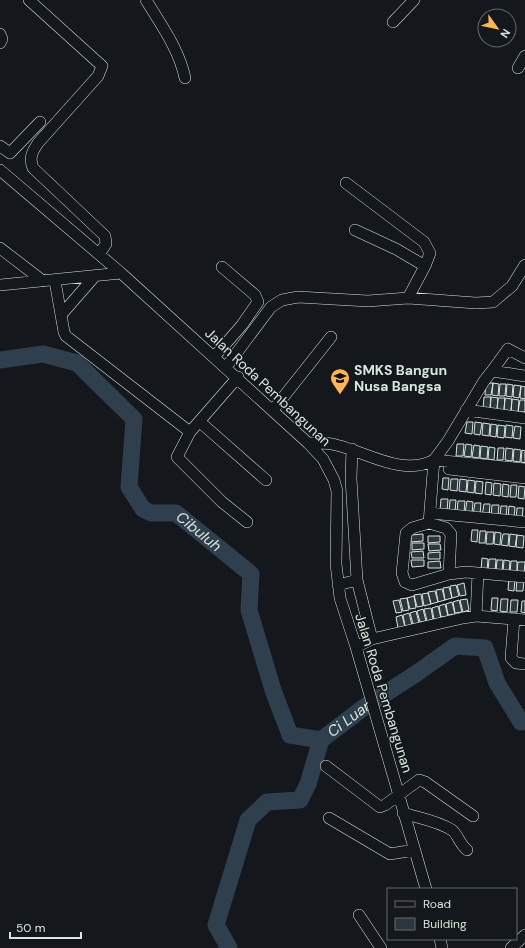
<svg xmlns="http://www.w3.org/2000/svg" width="525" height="948" font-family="'DM Sans',sans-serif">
<rect width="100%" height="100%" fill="#14181c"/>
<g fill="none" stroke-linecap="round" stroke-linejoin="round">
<!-- river -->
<g stroke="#2f3f4d" stroke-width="17">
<path id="s1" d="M 0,360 L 43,354 L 77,363 L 134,419 L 129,487 L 143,509 L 151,513 L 176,513 L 251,574 L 249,610 L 273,690 L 290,735 L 321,740"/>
<path id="s2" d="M 229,948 L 216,925 L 248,820 L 267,802 L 300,800 L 308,784 L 321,740 L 363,708 L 417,673 L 455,646 L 485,648 L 497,683 L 521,722 L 525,721"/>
</g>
</g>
<!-- building -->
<path fill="#2c363c" stroke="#d8e6dc" d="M 486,383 L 493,383 L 491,395 L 485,395 Z
M 493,383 L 499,384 L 498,396 L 492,395 Z
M 500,384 L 506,384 L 505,396 L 499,396 Z
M 507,384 L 513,385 L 512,397 L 506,396 Z
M 514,385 L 521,386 L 519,398 L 513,397 Z
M 521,386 L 525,387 L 525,399 L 520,398 Z
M 484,397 L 491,397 L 490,409 L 483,409 Z
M 491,397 L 498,398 L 497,410 L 490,409 Z
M 498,398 L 505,398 L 504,410 L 497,410 Z
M 505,398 L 512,399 L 511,411 L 504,410 Z
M 512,399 L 519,400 L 518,412 L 511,411 Z
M 520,400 L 525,400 L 525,412 L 518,412 Z
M 467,422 L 473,422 L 472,434 L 465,433 Z
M 475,422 L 482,423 L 480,435 L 474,434 Z
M 483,423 L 490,424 L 489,436 L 482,435 Z
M 491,424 L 497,425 L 496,437 L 490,436 Z
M 498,425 L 505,426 L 504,438 L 497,437 Z
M 506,425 L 513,426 L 512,438 L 505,437 Z
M 515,426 L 521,427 L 520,439 L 513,438 Z
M 457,444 L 464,444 L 463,456 L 456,456 Z
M 466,444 L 472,445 L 471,457 L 464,456 Z
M 474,445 L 480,446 L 479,458 L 472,457 Z
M 481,446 L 488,447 L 487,459 L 480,458 Z
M 489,447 L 495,448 L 494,460 L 488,459 Z
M 498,448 L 504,448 L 503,460 L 497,460 Z
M 506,448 L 513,449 L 512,461 L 505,460 Z
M 514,449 L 521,450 L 520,462 L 513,461 Z
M 522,450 L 525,451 L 525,463 L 521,462 Z
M 443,478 L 449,478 L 448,490 L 442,489 Z
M 451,479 L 458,479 L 457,491 L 450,490 Z
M 460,479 L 467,480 L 466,492 L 459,491 Z
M 468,480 L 475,481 L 474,493 L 467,492 Z
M 476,481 L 483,482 L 482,494 L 475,493 Z
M 486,482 L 492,483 L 491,495 L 485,494 Z
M 494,483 L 501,484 L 500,496 L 493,495 Z
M 503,484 L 509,485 L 508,497 L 502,496 Z
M 511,485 L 517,485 L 516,497 L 510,497 Z
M 519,486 L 525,487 L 524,499 L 518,498 Z
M 441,499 L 448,499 L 447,511 L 440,511 Z
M 450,500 L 456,500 L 455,512 L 449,512 Z
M 458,501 L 465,501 L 464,513 L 457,513 Z
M 467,501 L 473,502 L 472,514 L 465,513 Z
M 475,503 L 481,503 L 480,515 L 473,515 Z
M 484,504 L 490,504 L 489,516 L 482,516 Z
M 492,505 L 499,505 L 498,517 L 491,517 Z
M 501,506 L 507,506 L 506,518 L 500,517 Z
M 509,506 L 515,507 L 514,519 L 508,518 Z
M 517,508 L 523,508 L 522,520 L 516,520 Z
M 472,530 L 478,530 L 477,542 L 471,541 Z
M 480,531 L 486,531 L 485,543 L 479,543 Z
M 487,532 L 494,532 L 493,544 L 486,544 Z
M 495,532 L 501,533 L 500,545 L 494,544 Z
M 423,534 L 423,541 L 411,542 L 411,535 Z
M 503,534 L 509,534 L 508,546 L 501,545 Z
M 510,534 L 517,535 L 515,547 L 509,546 Z
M 517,535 L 524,536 L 523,548 L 516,547 Z
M 428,536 L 440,536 L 440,542 L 428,543 Z
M 412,543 L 424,543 L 424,549 L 412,550 Z
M 428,544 L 440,544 L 441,550 L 429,551 Z
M 423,551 L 424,558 L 412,558 L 411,552 Z
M 440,552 L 440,559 L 428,559 L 428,553 Z
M 482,558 L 488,559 L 487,571 L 481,570 Z
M 489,559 L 496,559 L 495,572 L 488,571 Z
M 411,560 L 424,560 L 424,566 L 412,567 Z
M 497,560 L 503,560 L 502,572 L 496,571 Z
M 504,560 L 510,561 L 509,573 L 503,572 Z
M 440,561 L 441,568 L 428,568 L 428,562 Z
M 511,561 L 517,561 L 517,574 L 510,573 Z
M 518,562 L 525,562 L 524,574 L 517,573 Z
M 509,578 L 515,579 L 514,591 L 508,590 Z
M 517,579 L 524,579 L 523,591 L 516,591 Z
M 464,583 L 466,595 L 460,596 L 457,585 Z
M 456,585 L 459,596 L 452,598 L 450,586 Z
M 449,587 L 452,598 L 445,600 L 443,588 Z
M 442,589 L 445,600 L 438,602 L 436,590 Z
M 435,591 L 438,602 L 431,604 L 428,592 Z
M 428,593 L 431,604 L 424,606 L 422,594 Z
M 421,594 L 423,606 L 417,607 L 414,595 Z
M 414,596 L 416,608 L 410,609 L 407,598 Z
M 407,598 L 409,610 L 403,611 L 400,599 Z
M 492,598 L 498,598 L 497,611 L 491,610 Z
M 467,599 L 469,610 L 463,612 L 460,600 Z
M 501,599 L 508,599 L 507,612 L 500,611 Z
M 399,600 L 402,612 L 396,613 L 393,601 Z
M 459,600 L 462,612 L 455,613 L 453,602 Z
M 511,600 L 518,600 L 517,612 L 510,612 Z
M 522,601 L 525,601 L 525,613 L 521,612 Z
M 452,602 L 455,614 L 448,615 L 446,604 Z
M 445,604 L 448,616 L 441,617 L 439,606 Z
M 438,606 L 441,618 L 434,619 L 432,608 Z
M 431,608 L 433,619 L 427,621 L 424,609 Z
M 423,609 L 426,621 L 420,622 L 417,611 Z
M 416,611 L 419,623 L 413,624 L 410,613 Z
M 409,613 L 412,625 L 405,626 L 403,615 Z
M 402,615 L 405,627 L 398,628 L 396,617 Z"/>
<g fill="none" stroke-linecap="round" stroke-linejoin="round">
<!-- minor casing -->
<g stroke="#d8e6dc" stroke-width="12">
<path id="minor" d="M 29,0 L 102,66 L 98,76 L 38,143 C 32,152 29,158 33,168 L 105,236 L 106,244 L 99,254
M 146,0 C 161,25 179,49 185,78
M 393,22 L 414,0
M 0,34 L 2,39 L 0,43
M 518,68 L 525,56
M 0,146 L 10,153 L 40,122
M 0,170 L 121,273 L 308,443 L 323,459 L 334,480 L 337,491 L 336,564 L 340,598 L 356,647 L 426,889
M 346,183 L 424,242 L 430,253 L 425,266
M 355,230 L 396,249 L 425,266 L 408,298
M 0,248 L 43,281
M 55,281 L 64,332 L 66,336 L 190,432
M 0,285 L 121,273
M 61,315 L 95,276
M 214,357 L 242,325 L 258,302 L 255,295 L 222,267
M 226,367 L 271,307 L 282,300 L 298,297 L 368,301 L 408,298 L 476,303 L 493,302 L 512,286 L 525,265
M 492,371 L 508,349 L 525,358
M 525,376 L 492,371 L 484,381 L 448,441 L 434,460 L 429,523 L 412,528 L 406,533 L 402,573 L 405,582 L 412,585 L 449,574 L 466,572 L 525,577
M 238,377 L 190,432 L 177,457 L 222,502 L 247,522
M 273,410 L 331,337
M 466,410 L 525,418
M 200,422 L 266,480
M 308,443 C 318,443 327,442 336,445 C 367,452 403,477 434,460 L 525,469
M 352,449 L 351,478 L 357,580 L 372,639
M 449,469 L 525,478
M 430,513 L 525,522
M 429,523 L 446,528 L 451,534 L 449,574
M 338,585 L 357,580
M 476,616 L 478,573
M 514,619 L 511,658 L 516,663 L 525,664
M 356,647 L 372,639 L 463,618 L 476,616 L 525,620
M 326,766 L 380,807 L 385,805 L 419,780 L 425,782 L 473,816
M 403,813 C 419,818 438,821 452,830 C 458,835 459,843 467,850
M 329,818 L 390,854 L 414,850
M 359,915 L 381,948
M 440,939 L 442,948
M 511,948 L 525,935"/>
</g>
<!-- minor -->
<use href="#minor" stroke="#14181c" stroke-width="11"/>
</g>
<!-- icons -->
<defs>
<g id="school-pin" transform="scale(1)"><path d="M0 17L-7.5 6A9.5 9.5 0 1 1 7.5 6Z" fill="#ffb74d" stroke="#14181c"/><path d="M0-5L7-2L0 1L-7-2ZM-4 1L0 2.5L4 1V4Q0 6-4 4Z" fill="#111"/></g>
</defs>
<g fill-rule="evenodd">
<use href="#school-pin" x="340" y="378"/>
</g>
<g text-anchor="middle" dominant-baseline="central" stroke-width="3" stroke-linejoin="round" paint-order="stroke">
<!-- poi labels -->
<g font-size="14" font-weight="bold" fill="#d8e6dc" stroke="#14181c" text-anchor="start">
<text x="354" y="370">SMKS Bangun<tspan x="354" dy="16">Nusa Bangsa</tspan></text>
</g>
<!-- street labels -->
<g font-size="14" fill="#d8e6dc" stroke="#14181c">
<text transform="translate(268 387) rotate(43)">Jalan Roda Pembangunan</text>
<text transform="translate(384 693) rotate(73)">Jalan Roda Pembangunan</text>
</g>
<!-- water labels -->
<g font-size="15" font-style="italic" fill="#d8e6dc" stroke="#14181c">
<text stroke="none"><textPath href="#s1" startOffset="316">Cibuluh</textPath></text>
<text stroke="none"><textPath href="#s2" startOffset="294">Ci Luar</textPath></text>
</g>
</g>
<!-- legend -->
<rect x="387" y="888" width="130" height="52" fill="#14181c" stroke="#626a69"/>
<rect x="395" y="901" width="20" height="6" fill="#14181c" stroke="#626a69"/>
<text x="423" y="908" font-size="12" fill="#d8e6dc">Road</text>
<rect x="395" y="918" width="20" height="12" fill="#2c363c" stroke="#626a69"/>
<text x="423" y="928" font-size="12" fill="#d8e6dc">Building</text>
<!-- north arrow -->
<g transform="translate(497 28) rotate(123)"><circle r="19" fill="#14181c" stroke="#626a69"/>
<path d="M0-3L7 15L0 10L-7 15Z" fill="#ffb74d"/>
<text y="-6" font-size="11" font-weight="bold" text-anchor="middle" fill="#d8e6dc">N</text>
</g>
<!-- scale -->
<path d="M10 932v6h71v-6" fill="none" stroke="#d8e6dc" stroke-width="2"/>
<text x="16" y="932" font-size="12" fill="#d8e6dc" stroke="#14181c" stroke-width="3" paint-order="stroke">50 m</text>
</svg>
